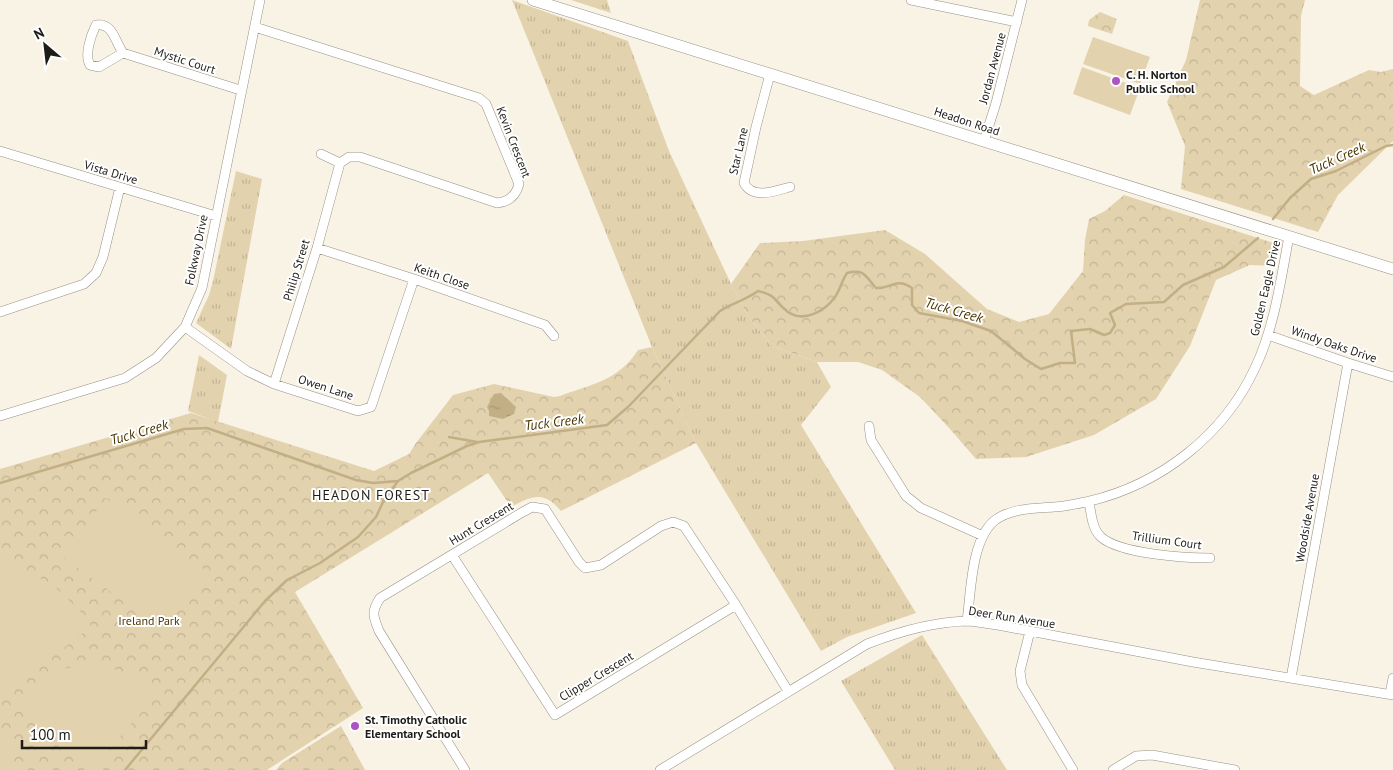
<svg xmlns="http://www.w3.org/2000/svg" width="1393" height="770" font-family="'PT Sans',sans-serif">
<defs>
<pattern id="grass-tufts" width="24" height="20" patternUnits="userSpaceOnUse" patternTransform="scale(1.25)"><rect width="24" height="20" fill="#e3d2ae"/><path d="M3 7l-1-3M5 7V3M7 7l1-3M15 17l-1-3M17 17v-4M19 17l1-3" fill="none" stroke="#c2b495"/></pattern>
<pattern id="forest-crowns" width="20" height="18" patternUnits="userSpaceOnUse" patternTransform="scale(1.25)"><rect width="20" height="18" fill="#e3d2ae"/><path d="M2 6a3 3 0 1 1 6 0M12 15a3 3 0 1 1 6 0" fill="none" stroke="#c2b495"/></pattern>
<pattern id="water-ripples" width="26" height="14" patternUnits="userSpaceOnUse" patternTransform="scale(1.25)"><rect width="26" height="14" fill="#c3af85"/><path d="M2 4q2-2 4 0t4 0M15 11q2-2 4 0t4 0" fill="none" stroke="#a79672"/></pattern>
</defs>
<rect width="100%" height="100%" fill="#f9f3e6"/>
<!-- grass -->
<path fill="url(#grass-tufts)" d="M 512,0 L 628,41 L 669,151 L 731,284 L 748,316 L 772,346 L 817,362 L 831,387 L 801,425 L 916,613 L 847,637 L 821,651 L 696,443 L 652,347 Z
M 571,0 L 607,0 L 611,13 Z
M 236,171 L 262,179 L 231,349 L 196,323 L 209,295 L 213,281 Z
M 199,355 L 227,375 L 218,422 L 188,411 Z
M 922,635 L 1007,770 L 895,770 L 841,681 Z"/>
<!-- forest -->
<path fill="url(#forest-crowns)" d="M 1200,0 L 1305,0 L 1301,16 L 1300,86 L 1314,95 L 1369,70 L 1381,72 L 1393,69 L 1393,141 L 1338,195 L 1318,232 L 1181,189 L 1185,146 L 1167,102 L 1186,60 Z
M 1100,12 L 1117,19 L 1112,34 L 1088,26 L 1089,20 Z
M 1124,195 L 1277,244 L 1273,266 L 1250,265 L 1216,280 L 1190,346 L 1156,399 L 1094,435 L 1026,457 L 976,459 L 950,429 L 920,397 L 882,370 L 858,362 L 817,362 L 772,346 L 748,316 L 731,284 L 760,243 L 803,241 L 885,230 L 925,254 L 987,309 L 1019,322 L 1049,314 L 1083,271 L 1085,240 L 1089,219 L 1105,211 Z
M 652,347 L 696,443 L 561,511 C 544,491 533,495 511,507 L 488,473 L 295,592 L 363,708 L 267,770 L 0,770 L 0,469 L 191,413 L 374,471 L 409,454 L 416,443 L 453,395 L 494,384 L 554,397 L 560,396 C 592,384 618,381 638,350 Z
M 341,726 L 365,770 L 276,770 L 282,763 Z"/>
<!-- pitch -->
<path fill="#e3d2ae" d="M 1093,37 L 1150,57 L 1140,84 L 1083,64 Z
M 1082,67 L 1140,88 L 1130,115 L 1073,94 Z
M 106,498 L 206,571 L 163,630 L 63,557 Z
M 8,561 L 53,585 L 88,619 L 91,627 L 0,697 L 0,564 Z
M 88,665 C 122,669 130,672 157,695 L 93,767 L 85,767 L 16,700 C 39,679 56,667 88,665 Z
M 0,729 L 5,729 L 10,733 L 13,770 L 0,770 Z"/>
<!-- water -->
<path fill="url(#water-ripples)" d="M 501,393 L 516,407 L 514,414 L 503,419 L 489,416 L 489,411 L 487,407 L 494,394 Z"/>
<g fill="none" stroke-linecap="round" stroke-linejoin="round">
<!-- stream -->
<path stroke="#c3af85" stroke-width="2.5" d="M 1273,219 L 1290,198 L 1311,179 L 1336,171 L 1386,146 L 1393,145
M 449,437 L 477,442
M 0,483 L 184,429 L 207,428 L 356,480 L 373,483 L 398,481
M 125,770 L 265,601 L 287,580 L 320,563 L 358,537 L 376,517 L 384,500 L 398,481 L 411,473 L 467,446 L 479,442 L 607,425 L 628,407 L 720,311 C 732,303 746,300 758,291 C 779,296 773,301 788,312 C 804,323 825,311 835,297 C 840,290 842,280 847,273 C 864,268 866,277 876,288 C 892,289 895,277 912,288 L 912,305 L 919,313 L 962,321 L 991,331 L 1025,359 L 1041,369 L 1060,363 L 1075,363 L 1071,331 L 1090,329 L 1104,335 L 1110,333 L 1115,325 L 1110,313 L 1126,304 L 1164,302 L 1183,285 L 1224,267 L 1258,238"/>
<!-- minor casing -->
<g stroke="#979185" stroke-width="10">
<path id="minor" d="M 911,0 L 1017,22
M 255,27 L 479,98 L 486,104 L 519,184 C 516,196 509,202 497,203 L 360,157 L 349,157 L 340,163
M 123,53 C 115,42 113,22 96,25 C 91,35 84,55 90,65 L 99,67 L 123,53 L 240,90
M 770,74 L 756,127 L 744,183 C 753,200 775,191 790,187
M 984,141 L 996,103 L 1022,0
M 0,151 L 216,216
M 321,154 L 340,163
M 317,248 L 414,279 L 545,325 L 554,336
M 0,312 L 84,284 L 96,273 L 103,257 L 120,187
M 185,327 L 247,371 L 274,384 L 358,411 L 371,407 L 414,279
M 1268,335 L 1348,363 L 1393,377
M 274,384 L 317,248 L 340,163
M 0,416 L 125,378 L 156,358 L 185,327 L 202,288 L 260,0
M 869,426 L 871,440 L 906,496 L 921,508 L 983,536
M 1089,501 C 1091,513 1092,529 1101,537 C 1120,554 1185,558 1210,558
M 452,555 L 555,715 L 736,605
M 967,621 C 971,592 971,541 994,521 C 1012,506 1043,509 1064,506 C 1072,505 1081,503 1090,501 C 1161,484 1224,435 1255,368 C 1274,329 1281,279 1289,236
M 1030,631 L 1020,671 L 1022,685 L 1073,770
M 1291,678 L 1348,363
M 1390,694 L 1393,678
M 465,770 L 379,631 C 373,616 371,612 380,598 L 521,513 L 532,507 L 545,509 L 579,562 L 585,568 L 601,565 L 661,526 L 673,522 L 684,526 L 736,605 L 788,691
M 660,770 L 867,644 C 898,632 932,622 966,621 C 976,621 987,624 998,625 L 1193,662 L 1393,695
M 1113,770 L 1136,756 L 1152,755 L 1235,770"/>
</g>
<!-- tertiary casing -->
<g stroke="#979185" stroke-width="12">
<path id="tertiary" d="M 533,0 L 1393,269"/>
</g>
<!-- minor -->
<use href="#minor" stroke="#fff" stroke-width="9"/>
<!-- tertiary -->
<use href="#tertiary" stroke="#fff" stroke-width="11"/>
</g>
<!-- markers -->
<g fill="#ac55c2" stroke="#fff" stroke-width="2">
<circle cx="1116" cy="81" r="5"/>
<circle cx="355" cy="726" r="5"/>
</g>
<g text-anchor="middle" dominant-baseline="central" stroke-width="4" stroke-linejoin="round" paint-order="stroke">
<!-- street labels -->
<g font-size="12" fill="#1e1c17" stroke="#fff">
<text transform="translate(185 60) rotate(18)">Mystic Court</text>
<text transform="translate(992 68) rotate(-75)">Jordan Avenue</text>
<text transform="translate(967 121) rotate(18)">Headon Road</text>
<text transform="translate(514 142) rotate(69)">Kevin Crescent</text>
<text transform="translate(738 151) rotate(-77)">Star Lane</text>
<text transform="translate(111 172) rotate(17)">Vista Drive</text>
<text transform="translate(196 250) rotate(-78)">Folkway Drive</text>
<text transform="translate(296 270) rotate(-73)">Philip Street</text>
<text transform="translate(442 276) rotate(19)">Keith Close</text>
<text transform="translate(1265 288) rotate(-77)">Golden Eagle Drive</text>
<text transform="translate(1334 344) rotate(19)">Windy Oaks Drive</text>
<text transform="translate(326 387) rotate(18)">Owen Lane</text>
<text transform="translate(1307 518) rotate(-80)">Woodside Avenue</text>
<text transform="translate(481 523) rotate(-31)">Hunt Crescent</text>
<text transform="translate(1167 540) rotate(8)">Trillium Court</text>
<text transform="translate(1012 617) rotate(9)">Deer Run Avenue</text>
<text transform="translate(596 676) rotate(-31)">Clipper Crescent</text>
</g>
<!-- poi labels -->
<g font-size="12" font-weight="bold" fill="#1e1c17" stroke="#fff" text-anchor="start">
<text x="1126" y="74">C. H. Norton<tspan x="1126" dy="14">Public School</tspan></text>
<text x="365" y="719">St. Timothy Catholic<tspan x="365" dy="14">Elementary School</tspan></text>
</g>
<!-- park labels -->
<g font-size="12" fill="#4a3600" stroke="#fff">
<text x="149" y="620">Ireland Park</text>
</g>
<!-- water labels -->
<g font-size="14" font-style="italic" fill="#4a3600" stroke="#fff">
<text transform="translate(1337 158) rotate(-24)">Tuck Creek</text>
<text transform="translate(954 310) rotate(16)">Tuck Creek</text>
<text transform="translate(554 422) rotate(-7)">Tuck Creek</text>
<text transform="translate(139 432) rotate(-16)">Tuck Creek</text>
</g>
<!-- neighbourhood labels -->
<g font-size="14" letter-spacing="1" fill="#1e1c17" stroke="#fff">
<text x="371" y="495">HEADON FOREST</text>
</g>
</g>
<!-- north arrow -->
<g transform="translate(45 45) rotate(332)" stroke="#ffffff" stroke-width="4" paint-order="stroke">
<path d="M0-4L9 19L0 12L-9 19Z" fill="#1e1c17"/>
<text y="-8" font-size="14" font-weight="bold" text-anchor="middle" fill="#1e1c17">N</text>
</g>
<!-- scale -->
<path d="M22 740v8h124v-8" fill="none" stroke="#1e1c17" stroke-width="2.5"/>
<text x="30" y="740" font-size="15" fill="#1e1c17" stroke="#ffffff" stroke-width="4" paint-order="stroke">100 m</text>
</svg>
